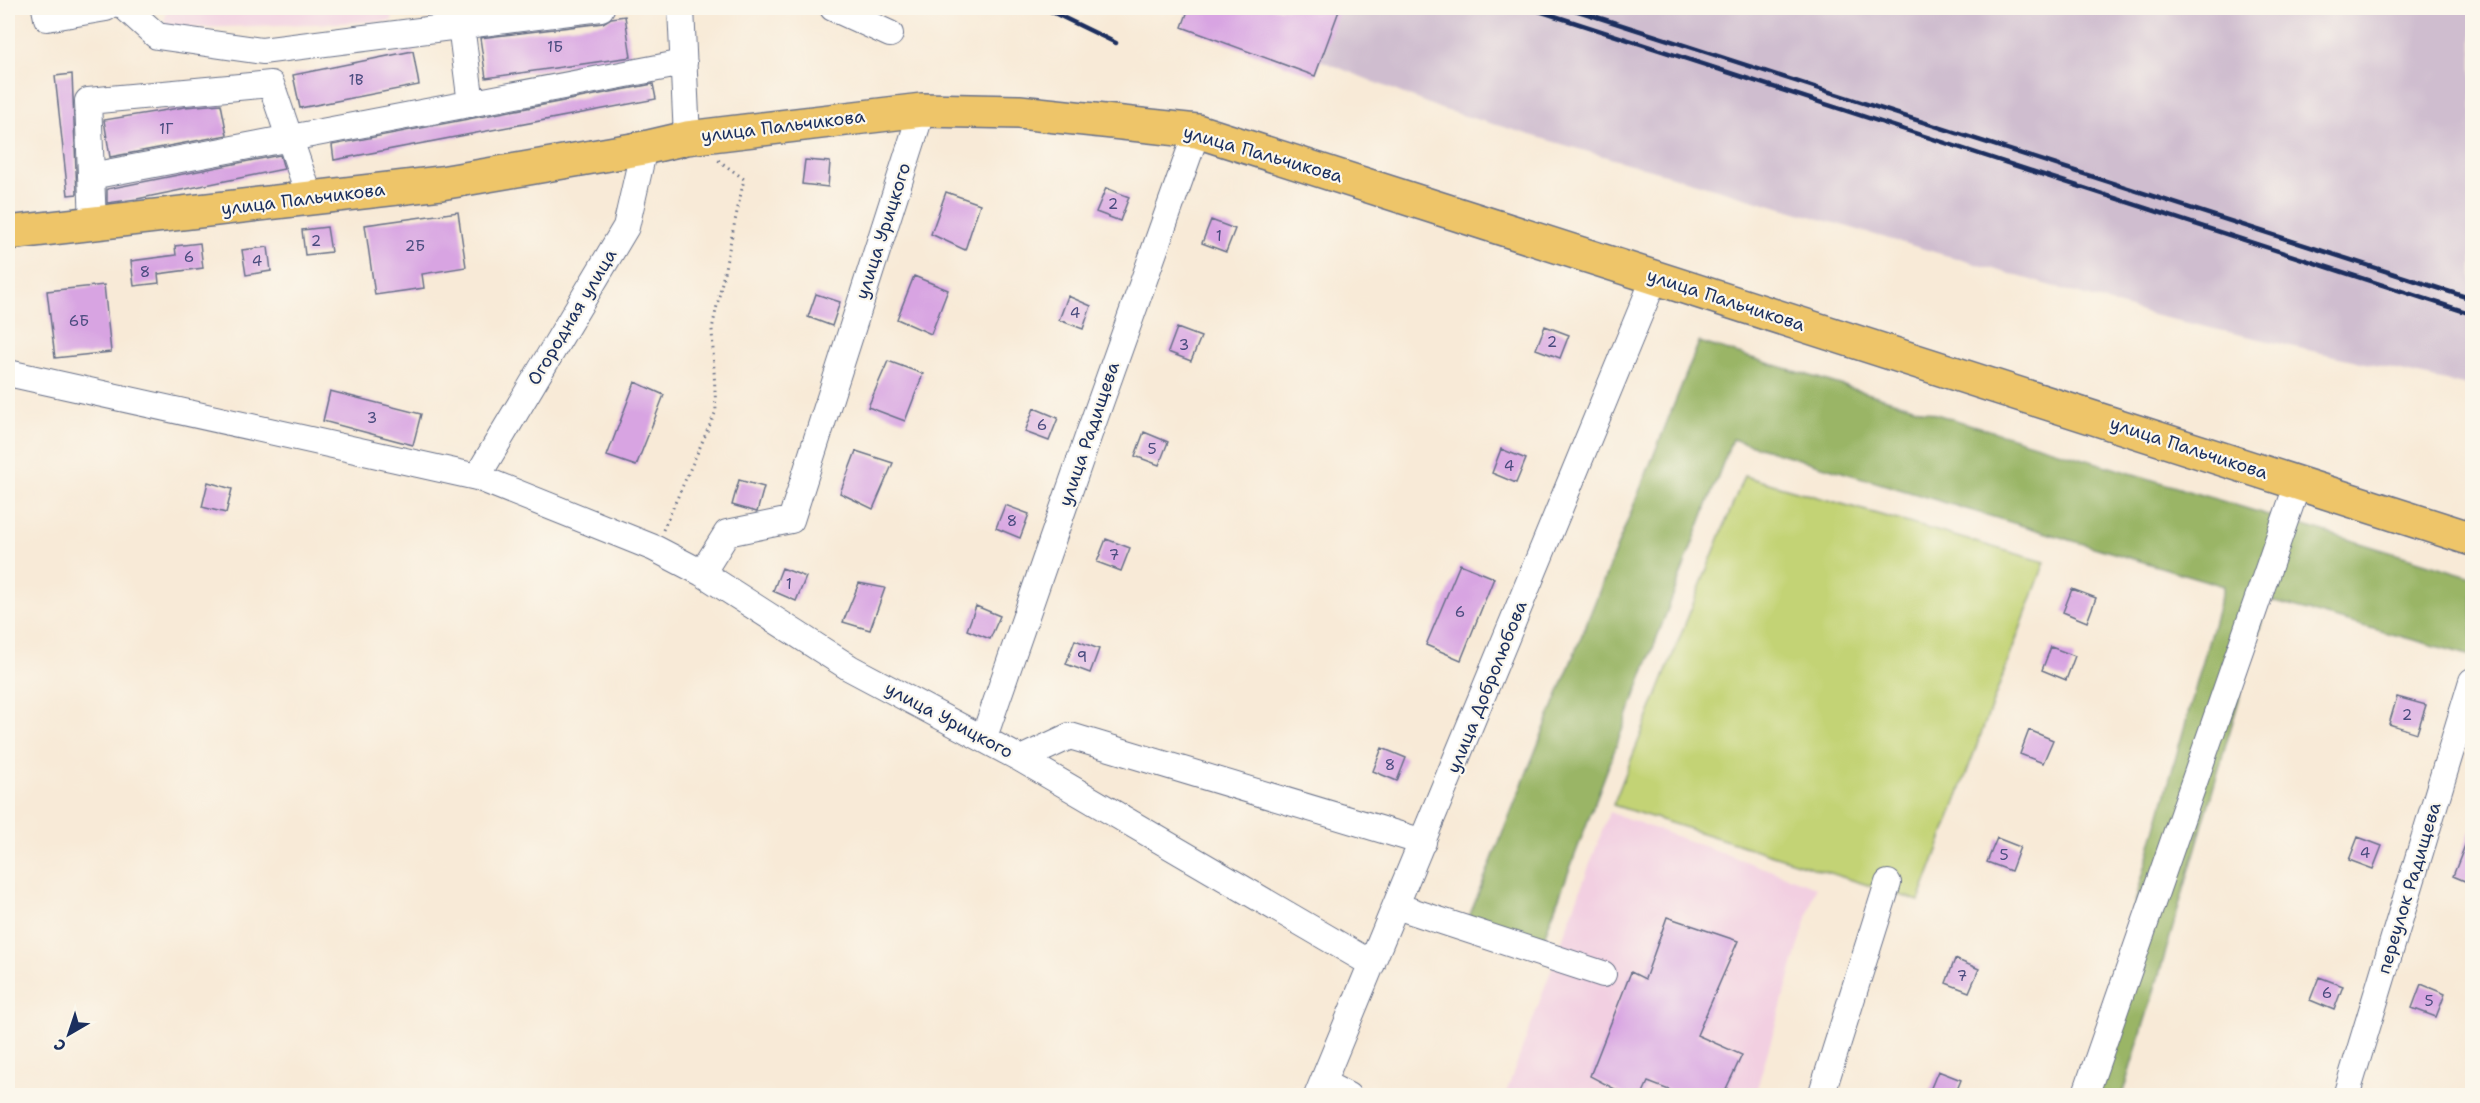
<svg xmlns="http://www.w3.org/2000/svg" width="2480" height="1103" font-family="'Shantell Sans',sans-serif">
<rect width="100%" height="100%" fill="#fbf7ec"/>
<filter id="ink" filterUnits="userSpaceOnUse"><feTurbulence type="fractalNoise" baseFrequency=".0167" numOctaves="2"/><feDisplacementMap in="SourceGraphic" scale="12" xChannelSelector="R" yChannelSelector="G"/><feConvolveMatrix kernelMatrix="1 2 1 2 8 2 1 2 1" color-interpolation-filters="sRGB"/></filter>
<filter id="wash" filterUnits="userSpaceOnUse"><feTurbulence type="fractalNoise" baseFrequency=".008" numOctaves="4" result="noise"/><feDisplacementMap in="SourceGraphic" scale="24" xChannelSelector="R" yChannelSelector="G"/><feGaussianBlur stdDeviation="1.35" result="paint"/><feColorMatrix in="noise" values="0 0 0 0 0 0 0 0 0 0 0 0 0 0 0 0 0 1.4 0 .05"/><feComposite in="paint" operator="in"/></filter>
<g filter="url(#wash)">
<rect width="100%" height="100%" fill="#f8ead7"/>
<!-- built -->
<path fill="#f2cfe1" d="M 166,8 L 392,8 L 392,21 L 164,29 Z
M 1609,812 L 1816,887 L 1755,1095 L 1514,1096 L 1506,1093 Z"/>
<!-- industrial -->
<path fill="#cfbdcf" d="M 1191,8 L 2472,8 L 2472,387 L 2148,314 L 1441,109 Z"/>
<!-- green -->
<path fill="#c3d375" stroke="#6f816a" stroke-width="1.5" d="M 1744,476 L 2045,562 L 1919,901 L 1613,805 Z"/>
<!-- forest -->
<path fill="#9ab566" stroke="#5a7262" stroke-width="1.5" d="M 1699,342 L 2472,577 L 2472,656 L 2268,600 L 2159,975 L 2122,1095 L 2081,1095 L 2224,586 L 1732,439 L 1541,945 L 1469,917 Z"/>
<g id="blocks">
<!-- building -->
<path fill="#d8a4e2" d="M 1189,8 L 1340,8 L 1315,76 L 1182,27 Z
M 625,16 L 631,57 L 486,78 L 480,38 L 603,23 L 611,18 Z
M 413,51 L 419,85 L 300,108 L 293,75 Z
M 72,74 L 77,194 L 68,195 L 55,76 Z
M 653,84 L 656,99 L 334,160 L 332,145 Z
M 221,104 L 227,135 L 110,157 L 104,120 L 185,107 Z
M 280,155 L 284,169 L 137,199 L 107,203 L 107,189 Z
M 805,160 L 830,162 L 828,187 L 802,184 Z
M 1106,188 L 1129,197 L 1120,221 L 1096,212 Z
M 946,192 L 980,204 L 965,250 L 931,234 Z
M 458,212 L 466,267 L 422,274 L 424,288 L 375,295 L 365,225 Z
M 1211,220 L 1235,229 L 1226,252 L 1202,243 Z
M 327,227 L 331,252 L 305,255 L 302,230 Z
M 200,243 L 203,268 L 158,274 L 159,283 L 134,286 L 131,261 L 176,255 L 175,246 Z
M 268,247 L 271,271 L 246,275 L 242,250 Z
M 914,276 L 948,290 L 931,334 L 897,319 Z
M 104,285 L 111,352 L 55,358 L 47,291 Z
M 816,294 L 840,302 L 832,326 L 808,317 Z
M 1068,296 L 1091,306 L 1083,329 L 1059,320 Z
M 1545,326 L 1569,335 L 1560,358 L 1536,349 Z
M 1177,328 L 1201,337 L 1191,361 L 1168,352 Z
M 888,361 L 923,374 L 905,421 L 868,407 Z
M 635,382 L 664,395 L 636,466 L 607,456 Z
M 330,391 L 421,414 L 413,445 L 323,421 Z
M 1034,408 L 1058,418 L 1049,441 L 1025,432 Z
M 1144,432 L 1168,442 L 1159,465 L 1135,456 Z
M 1501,449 L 1526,459 L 1516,483 L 1492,473 Z
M 856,451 L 893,463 L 873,509 L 840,493 Z
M 739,480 L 764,487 L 757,512 L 732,505 Z
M 208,482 L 232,489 L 226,513 L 202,507 Z
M 1005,505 L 1029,514 L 1020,538 L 996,528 Z
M 1106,539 L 1130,548 L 1121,571 L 1097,562 Z
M 1460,564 L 1494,578 L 1461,660 L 1426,645 Z
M 782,568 L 806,577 L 796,601 L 773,591 Z
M 859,583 L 885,588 L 870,630 L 843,622 Z
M 2072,589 L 2096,598 L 2087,622 L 2063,612 Z
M 976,606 L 1000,616 L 990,639 L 967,630 Z
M 1075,640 L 1099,649 L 1090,673 L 1066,664 Z
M 2051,647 L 2075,656 L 2066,680 L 2042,670 Z
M 2397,697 L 2426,705 L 2417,733 L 2389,724 Z
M 2029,730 L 2053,740 L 2043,763 L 2020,754 Z
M 1382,748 L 1406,758 L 1397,781 L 1373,771 Z
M 2471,830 L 2472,830 L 2472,884 L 2453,876 Z
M 2358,837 L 2382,846 L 2373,869 L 2349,860 Z
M 1997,838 L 2020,847 L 2011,871 L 1987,862 Z
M 1667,917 L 1738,941 L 1697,1035 L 1742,1055 L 1723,1095 L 1682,1095 L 1648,1082 L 1642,1095 L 1626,1095 L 1590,1076 L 1631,972 L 1645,979 Z
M 1955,959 L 1979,969 L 1969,992 L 1946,983 Z
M 2319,977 L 2343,986 L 2334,1010 L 2310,1000 Z
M 2421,984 L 2445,994 L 2436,1017 L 2412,1008 Z
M 1938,1071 L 1961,1080 L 1955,1095 L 1928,1095 Z"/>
</g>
</g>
<g filter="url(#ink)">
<use href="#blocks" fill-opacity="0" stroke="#687088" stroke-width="1.5"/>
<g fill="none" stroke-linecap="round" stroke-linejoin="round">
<!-- minor casing -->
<g stroke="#687088" stroke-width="28">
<path id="minor" d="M 45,8 L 47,18 L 106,8
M 126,8 L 157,36 L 262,51 L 601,8
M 681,8 L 687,138
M 833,8 L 890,34
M 461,25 L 471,104
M 91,176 L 684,63
M 93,223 L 88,101 L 271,84 L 310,198
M 8,373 L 477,477 L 654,548 L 702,573 L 850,668 L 1021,759 L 1070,736 L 1423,842
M 477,477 L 626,227 L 644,148
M 702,573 L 727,533 L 791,520 L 922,110
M 984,737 L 1089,434 L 1197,131
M 1021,759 L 1372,964
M 1396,906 L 1603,974
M 1323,1083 L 1348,1096
M 1317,1096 L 1655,277
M 1821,1096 L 1888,883
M 2085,1096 L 2298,483
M 2346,1096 L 2472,681"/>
</g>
<!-- major casing -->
<g stroke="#687088" stroke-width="36">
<path id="major" d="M 8,233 L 441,183 L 644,148 L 687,138 L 922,110 L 1019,112 L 1197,131 L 2472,539"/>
</g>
<!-- path -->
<path stroke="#687088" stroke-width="3" stroke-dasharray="1.5 4.5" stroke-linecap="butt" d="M 663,530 L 716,411 L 712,329 L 744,179 L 718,160"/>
<!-- minor -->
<use href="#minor" stroke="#fff" stroke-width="26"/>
<!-- major -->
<use href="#major" stroke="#eec569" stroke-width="33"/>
<!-- rail -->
<path stroke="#1b2f5e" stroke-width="4.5" d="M 1044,8 L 1116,43
M 1530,8 L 2472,314
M 1569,8 L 2472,299"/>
</g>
</g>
<g text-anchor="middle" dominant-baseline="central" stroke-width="4.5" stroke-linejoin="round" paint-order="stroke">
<!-- number labels -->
<g font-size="15" fill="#4a4c7f">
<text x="555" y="47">1Б</text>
<text x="356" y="80">1В</text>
<text x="166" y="129">1Г</text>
<text x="1113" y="204">2</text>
<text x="1219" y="236">1</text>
<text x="316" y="241">2</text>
<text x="415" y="246">2Б</text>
<text x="189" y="257">6</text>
<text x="257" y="261">4</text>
<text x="145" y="272">8</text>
<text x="1075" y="313">4</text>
<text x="79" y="321">6Б</text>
<text x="1552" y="342">2</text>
<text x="1184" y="345">3</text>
<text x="372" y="418">3</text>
<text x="1042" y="425">6</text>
<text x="1152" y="449">5</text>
<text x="1509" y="466">4</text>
<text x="1012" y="521">8</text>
<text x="1114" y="555">7</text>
<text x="789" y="584">1</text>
<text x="1460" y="612">6</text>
<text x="1082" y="657">9</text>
<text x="2407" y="715">2</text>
<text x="1390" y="765">8</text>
<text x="2365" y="853">4</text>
<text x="2004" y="855">5</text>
<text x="1962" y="976">7</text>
<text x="2327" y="993">6</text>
<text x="2429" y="1001">5</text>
</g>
<!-- street labels -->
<g font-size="18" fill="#1b2f5e" stroke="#fbf7ec">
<text transform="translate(783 126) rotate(-7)">улица Пальчикова</text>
<text transform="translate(1263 154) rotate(16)">улица Пальчикова</text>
<text transform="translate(303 199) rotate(-7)">улица Пальчикова</text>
<text transform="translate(883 231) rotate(-72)">улица Урицкого</text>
<text transform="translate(1726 300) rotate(18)">улица Пальчикова</text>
<text transform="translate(572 317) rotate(-59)">Огородная улица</text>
<text transform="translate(1089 434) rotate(-71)">улица Радищева</text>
<text transform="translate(2189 448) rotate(18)">улица Пальчикова</text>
<text transform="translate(1487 687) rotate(-68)">улица Добролюбова</text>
<text transform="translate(949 720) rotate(28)">улица Урицкого</text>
<text transform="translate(2409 888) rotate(-73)">переулок Радищева</text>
</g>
</g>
<!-- margin -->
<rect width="2480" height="1103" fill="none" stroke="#fbf7ec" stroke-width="30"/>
<!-- north arrow -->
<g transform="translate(69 1034) rotate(219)" stroke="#fbf7ec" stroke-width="4.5" paint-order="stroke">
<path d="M0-4.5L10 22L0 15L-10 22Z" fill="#1b2f5e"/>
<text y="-9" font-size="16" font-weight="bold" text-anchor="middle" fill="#1b2f5e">С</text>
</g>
</svg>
